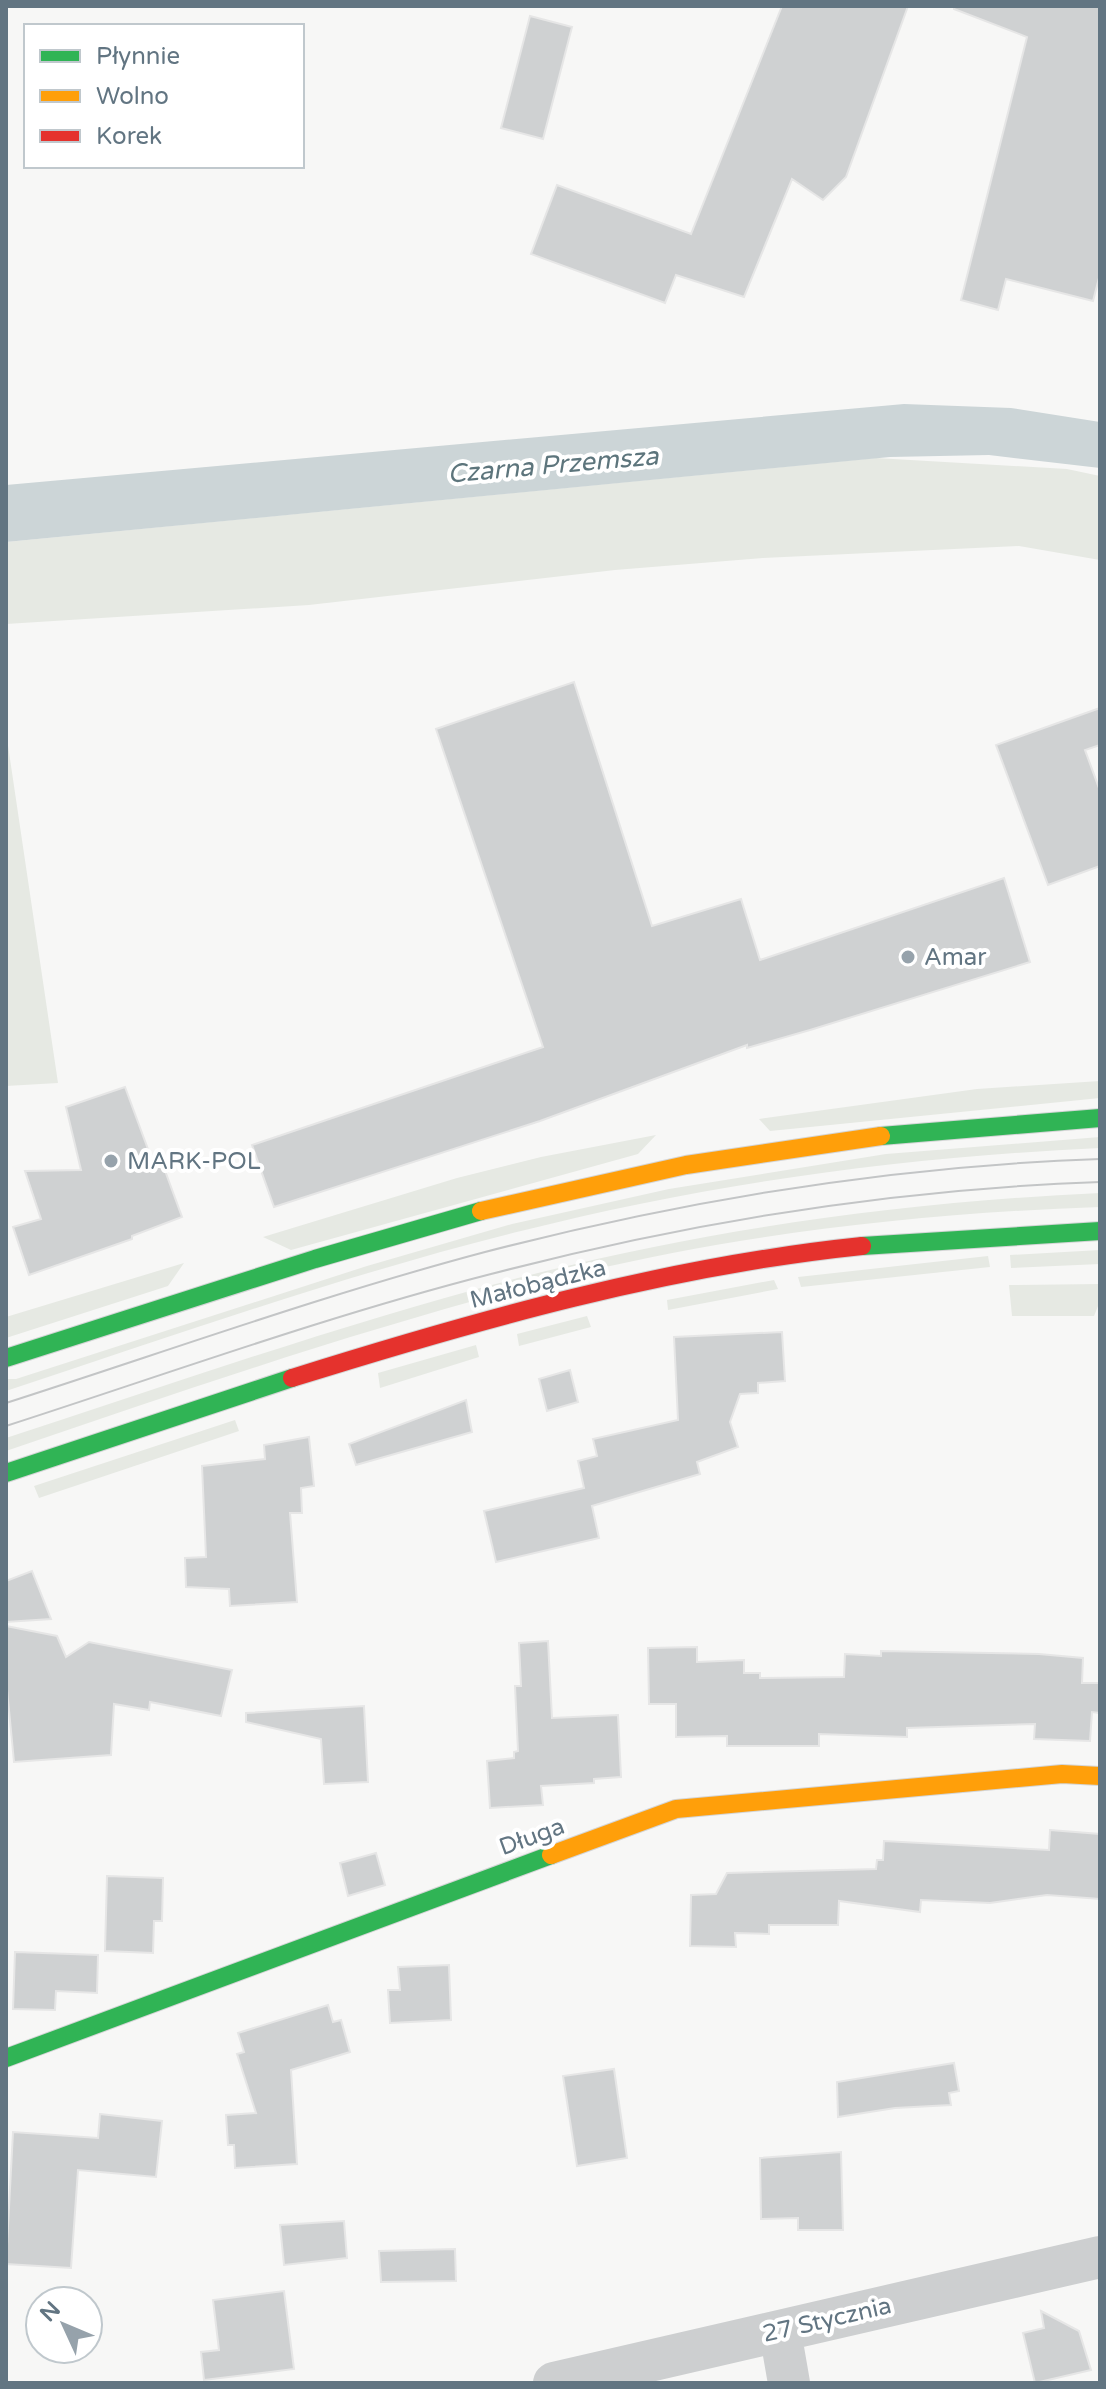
<svg xmlns="http://www.w3.org/2000/svg" width="1106" height="2389" font-family="'Varela Round',sans-serif">
<rect width="100%" height="100%" fill="#f7f7f6"/>
<!-- green -->
<path fill="#e6e9e3" d="M 876,458 L 1067,469 L 1100,476 L 1100,560 L 1019,546 L 763,558 L 615,570 L 309,605 L 6,624 L 6,542 Z
M 6,732 L 58,1083 L 6,1086 Z
M 1100,1081 L 1100,1098 L 770,1131 L 759,1119 L 977,1089 Z
M 656,1135 L 638,1154 L 291,1250 L 263,1237 L 457,1178 L 541,1157 Z
M 1100,1137 L 1100,1148 C 903,1157 711,1183 521,1231 C 347,1274 176,1335 6,1391 L 6,1379 L 16,1379 L 367,1266 L 512,1224 L 669,1189 L 886,1154 Z
M 1100,1193 L 1100,1207 C 924,1213 744,1233 572,1275 C 380,1323 193,1387 6,1451 L 6,1438 C 178,1382 350,1321 526,1276 C 714,1228 906,1202 1100,1193 Z
M 1100,1250 L 1100,1264 L 1011,1268 L 1010,1255 Z
M 988,1256 L 990,1267 L 801,1287 L 798,1277 Z
M 184,1263 L 168,1286 L 6,1338 L 6,1317 Z
M 774,1280 L 778,1289 L 668,1310 L 667,1300 Z
M 1100,1284 L 1100,1301 L 1094,1316 L 1012,1316 L 1009,1285 Z
M 587,1316 L 591,1327 L 519,1346 L 517,1334 Z
M 476,1345 L 479,1357 L 380,1388 L 378,1373 Z
M 235,1420 L 239,1431 L 39,1498 L 34,1486 Z"/>
<!-- water -->
<path fill="#ccd5d7" d="M 904,404 L 1011,408 L 1100,422 L 1100,468 L 989,455 L 890,457 L 6,542 L 6,485 Z"/>
<!-- building -->
<path fill="#cfd1d2" stroke="#e6e6e6" stroke-width="2" d="M 782,6 L 908,6 L 846,177 L 823,200 L 792,179 L 744,297 L 676,275 L 665,303 L 531,254 L 557,185 L 691,234 Z
M 954,6 L 1100,6 L 1100,274 L 1093,301 L 1006,279 L 998,310 L 961,300 L 1027,37 L 954,9 Z
M 530,16 L 572,27 L 543,139 L 501,128 Z
M 574,682 L 652,926 L 741,899 L 760,960 L 1004,878 L 1030,962 L 810,1030 L 747,1048 L 747,1045 L 540,1121 L 274,1207 L 252,1145 L 543,1047 L 436,729 Z
M 1100,708 L 1100,745 L 1085,750 L 1100,791 L 1100,866 L 1048,885 L 996,745 Z
M 125,1087 L 152,1160 L 160,1157 L 182,1217 L 132,1236 L 132,1239 L 29,1275 L 13,1227 L 41,1219 L 25,1171 L 81,1170 L 66,1107 Z
M 782,1332 L 785,1381 L 758,1383 L 758,1393 L 740,1394 L 730,1422 L 738,1447 L 697,1462 L 700,1474 L 592,1506 L 599,1538 L 496,1562 L 484,1511 L 584,1488 L 578,1461 L 597,1456 L 593,1439 L 678,1420 L 674,1337 Z
M 570,1370 L 578,1402 L 547,1411 L 539,1379 Z
M 466,1400 L 472,1432 L 356,1465 L 349,1444 Z
M 309,1437 L 314,1486 L 301,1488 L 302,1513 L 290,1513 L 297,1602 L 230,1606 L 229,1589 L 186,1587 L 185,1558 L 206,1557 L 202,1466 L 265,1459 L 264,1445 Z
M 32,1571 L 51,1619 L 6,1622 L 6,1581 Z
M 6,1626 L 57,1636 L 66,1657 L 89,1642 L 232,1670 L 221,1716 L 150,1702 L 149,1710 L 114,1704 L 111,1755 L 14,1762 L 6,1679 Z
M 548,1641 L 552,1718 L 618,1715 L 621,1777 L 594,1779 L 594,1783 L 541,1786 L 543,1805 L 490,1808 L 487,1761 L 514,1758 L 514,1752 L 518,1751 L 515,1686 L 521,1686 L 519,1643 Z
M 697,1647 L 697,1662 L 744,1660 L 744,1673 L 760,1673 L 760,1678 L 844,1677 L 845,1654 L 881,1656 L 881,1651 L 1039,1654 L 1083,1658 L 1082,1683 L 1100,1683 L 1100,1713 L 1092,1712 L 1090,1741 L 1034,1739 L 1035,1724 L 907,1728 L 907,1737 L 819,1734 L 819,1746 L 727,1746 L 727,1736 L 676,1737 L 676,1704 L 649,1704 L 648,1648 Z
M 364,1706 L 368,1782 L 324,1784 L 321,1739 L 246,1722 L 246,1713 Z
M 1050,1830 L 1100,1834 L 1100,1899 L 1047,1895 L 990,1903 L 921,1900 L 920,1912 L 839,1901 L 838,1925 L 769,1925 L 769,1934 L 735,1933 L 736,1947 L 690,1946 L 691,1895 L 716,1894 L 727,1873 L 876,1869 L 877,1860 L 883,1860 L 884,1841 L 1049,1850 Z
M 376,1853 L 385,1885 L 348,1896 L 340,1863 Z
M 107,1876 L 163,1878 L 162,1921 L 154,1921 L 153,1953 L 105,1951 Z
M 15,1952 L 98,1955 L 97,1993 L 56,1991 L 55,2010 L 13,2009 Z
M 449,1965 L 451,2020 L 390,2023 L 388,1990 L 400,1990 L 398,1967 Z
M 328,2005 L 333,2022 L 341,2020 L 350,2052 L 291,2070 L 297,2164 L 235,2168 L 234,2145 L 228,2145 L 226,2115 L 256,2113 L 237,2054 L 244,2052 L 238,2033 Z
M 954,2063 L 959,2091 L 949,2093 L 951,2105 L 895,2108 L 838,2117 L 837,2082 Z
M 614,2069 L 627,2158 L 577,2166 L 563,2076 Z
M 100,2114 L 162,2121 L 156,2177 L 78,2170 L 71,2268 L 6,2264 L 13,2132 L 98,2138 Z
M 841,2152 L 843,2230 L 798,2230 L 798,2218 L 761,2219 L 760,2158 Z
M 344,2221 L 347,2258 L 284,2265 L 280,2225 Z
M 455,2249 L 456,2281 L 381,2282 L 379,2251 Z
M 284,2291 L 294,2369 L 204,2380 L 201,2352 L 219,2350 L 213,2300 Z
M 1041,2311 L 1079,2331 L 1091,2370 L 1035,2383 L 1023,2333 L 1044,2328 Z"/>
<g fill="none" stroke-linecap="round" stroke-linejoin="round">
<!-- fast casing -->
<g stroke="#d4d5d6" stroke-width="20">
<path id="fast" d="M 881,1136 L 1100,1118
M 862,1246 L 1100,1231
M 6,1358 L 315,1259 L 481,1211
M 6,1473 L 292,1378
M 6,2058 L 551,1855"/>
</g>
<!-- slow casing -->
<g stroke="#d4d5d6" stroke-width="20">
<path id="slow" d="M 481,1211 L 686,1165 L 881,1136
M 551,1855 L 676,1809 L 1062,1774 L 1100,1776"/>
</g>
<!-- jam casing -->
<g stroke="#d4d5d6" stroke-width="20">
<path id="jam" d="M 292,1378 C 477,1320 668,1266 862,1246"/>
</g>
<!-- street -->
<path stroke="#cdcfd0" stroke-width="42" d="M 780,2331 L 789,2383
M 554,2383 L 1100,2257"/>
<!-- fast -->
<use href="#fast" stroke="#30b455" stroke-width="18"/>
<!-- slow -->
<use href="#slow" stroke="#ff9f0a" stroke-width="18"/>
<!-- jam -->
<use href="#jam" stroke="#e5322d" stroke-width="18"/>
<!-- tram -->
<path stroke="#c3c5c6" stroke-width="2" d="M 6,1403 C 165,1352 323,1295 485,1252 C 686,1200 892,1166 1100,1159
M 6,1426 C 167,1374 327,1316 491,1274 C 690,1222 894,1189 1100,1182"/>
</g>
<!-- markers -->
<g fill="#96a2ab" stroke="#fff" stroke-width="3">
<circle cx="908" cy="957" r="8"/>
<circle cx="111" cy="1161" r="8"/>
</g>
<g text-anchor="middle" dominant-baseline="central" stroke-width="8" stroke-linejoin="round" paint-order="stroke">
<!-- poi labels -->
<g font-size="24" fill="#627582" stroke="#fff" text-anchor="start">
<text x="924" y="957">Amar</text>
<text x="127" y="1161">MARK-POL</text>
</g>
<!-- street labels -->
<g font-size="24" fill="#627582" stroke="#fff">
<text transform="translate(538 1284) rotate(-14)">Małobądzka</text>
<text transform="translate(532 1837) rotate(-20)">Długa</text>
<text transform="translate(827 2320) rotate(-13)">27 Stycznia</text>
</g>
<!-- water labels -->
<g font-size="26" font-style="italic" fill="#5d757c" stroke="#fff">
<text transform="translate(553 465) rotate(-5)">Czarna Przemsza</text>
</g>
</g>
<!-- border -->
<rect width="1106" height="2389" fill="none" stroke="#627582" stroke-width="16"/>
<!-- legend -->
<rect x="24" y="24" width="280" height="144" fill="#ffffff" stroke="#c0c8cd" stroke-width="2"/>
<rect x="40" y="50" width="40" height="12" fill="#30b455" stroke="#c0c8cd" stroke-width="2"/>
<text x="96" y="64" font-size="24" fill="#627582">Płynnie</text>
<rect x="40" y="90" width="40" height="12" fill="#ff9f0a" stroke="#c0c8cd" stroke-width="2"/>
<text x="96" y="104" font-size="24" fill="#627582">Wolno</text>
<rect x="40" y="130" width="40" height="12" fill="#e5322d" stroke="#c0c8cd" stroke-width="2"/>
<text x="96" y="144" font-size="24" fill="#627582">Korek</text>
<!-- north arrow -->
<g transform="translate(64 2325) rotate(314)"><circle r="38" fill="#ffffff" stroke="#c0c8cd" stroke-width="2"/>
<path d="M0-6L14 30L0 20L-14 30Z" fill="#96a2ab"/>
<text y="-12" font-size="22" font-weight="bold" text-anchor="middle" fill="#627582">N</text>
</g>
</svg>
